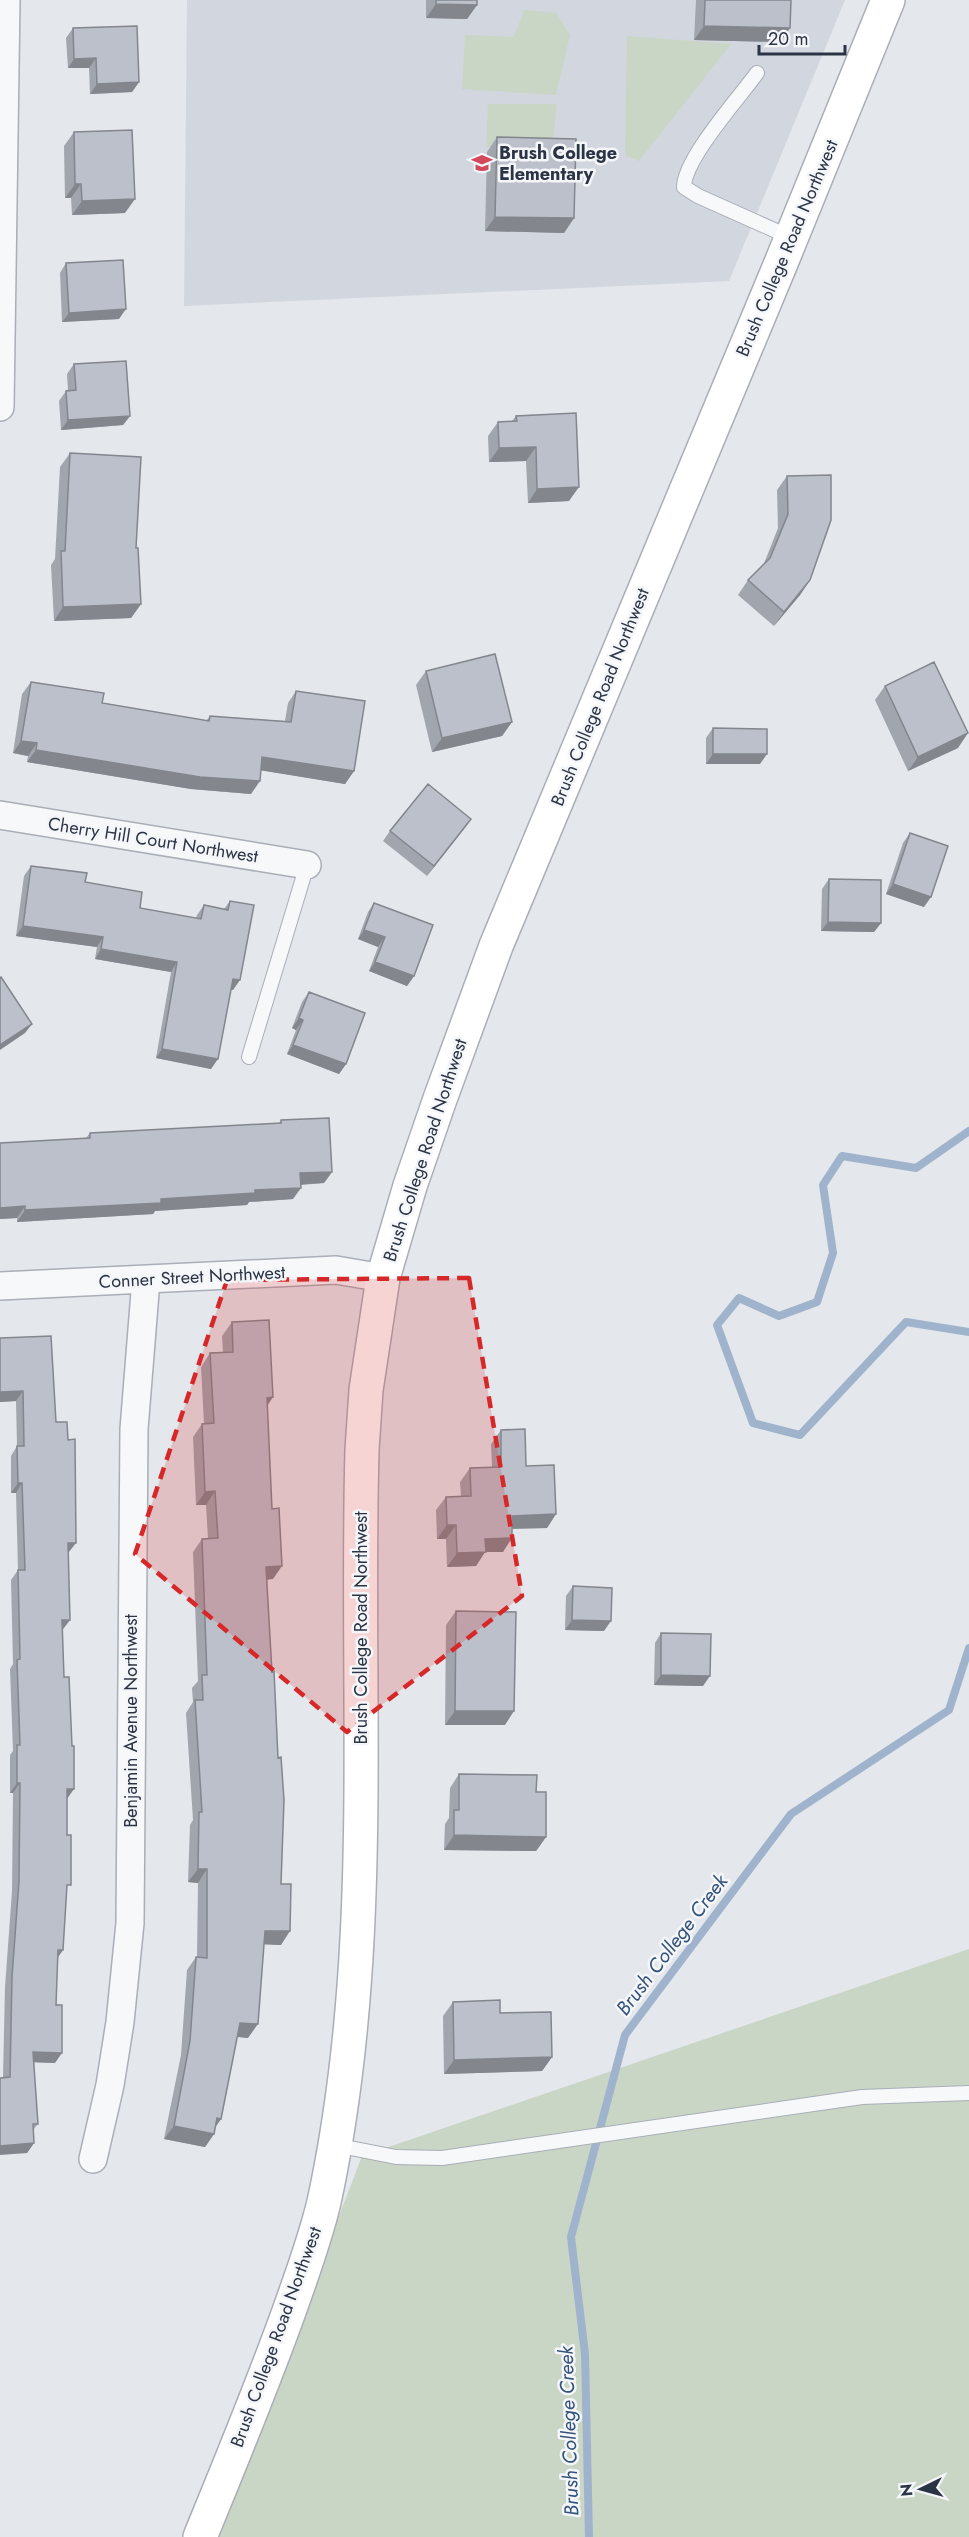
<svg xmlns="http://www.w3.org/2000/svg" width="969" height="2537" font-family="Jost,sans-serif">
<rect width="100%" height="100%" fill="#e4e7ec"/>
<!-- built -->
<path fill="#d2d6de" d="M 187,0 L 845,0 L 729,281 L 184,306 Z"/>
<!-- green -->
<path fill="#c9d6c5" d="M 524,10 L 556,13 L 570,35 L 556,95 L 462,89 L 465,35 L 514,37 Z
M 627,36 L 731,44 L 639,161 L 625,155 Z
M 488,104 L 557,104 L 552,149 L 486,147 Z
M 969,1949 L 969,2537 L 216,2537 L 362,2156 Z"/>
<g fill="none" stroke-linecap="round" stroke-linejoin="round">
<!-- stream -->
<path stroke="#9fb4cc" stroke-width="8" d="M 969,1131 L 916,1168 L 842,1156 L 823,1185 L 833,1253 L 817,1302 L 779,1316 L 739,1298 L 717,1325 L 753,1423 L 800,1435 L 906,1322 L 969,1332
M 589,2537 L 585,2354 L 571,2237 L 625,2035 L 791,1814 L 949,1710 L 969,1648"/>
<!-- lane casing -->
<g stroke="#a9aeb7" stroke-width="16">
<path id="lane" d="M 757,73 C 739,98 684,159 684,187 L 698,196 L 792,238
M 249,1057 L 307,865
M 335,2145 L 396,2157 L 442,2158 L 862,2097 L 969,2093"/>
</g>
<!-- street casing -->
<g stroke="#a9aeb7" stroke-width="30">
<path id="street" d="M 0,407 L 6,0
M 0,815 L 307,865
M 0,1286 L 336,1270 L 383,1278
M 93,2159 L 110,2085 L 120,2022 L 130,1923 L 134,1429 L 146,1280"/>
</g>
<!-- secondary casing -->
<g stroke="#a9aeb7" stroke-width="36">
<path id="secondary" d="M 200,2537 C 232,2459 264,2382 292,2303 C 304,2269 316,2236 324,2202 C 378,1953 355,1701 362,1450 L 366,1390 L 383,1278 L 410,1186 L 440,1099 L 496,946 L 781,263 L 888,0"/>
</g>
<!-- lane -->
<use href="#lane" stroke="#f7f8fa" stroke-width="14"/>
<!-- street -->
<use href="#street" stroke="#f7f8fa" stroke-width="27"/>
<!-- secondary -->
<use href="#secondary" stroke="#fff" stroke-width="33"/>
</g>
<!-- wall -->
<path fill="#a1a5ae" d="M 426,0 L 477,0 L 477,5 L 467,19 L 426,18 Z
M 696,0 L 791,0 L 780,42 L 694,40 Z
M 73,28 L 139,82 L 132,92 L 90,94 L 89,68 L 68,68 L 66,38 Z
M 74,132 L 125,213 L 72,215 L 71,198 L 65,198 L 64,146 Z
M 497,137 L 574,218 L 564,233 L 485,231 L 487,152 Z
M 66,263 L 119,319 L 62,322 L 60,273 Z
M 74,364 L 130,416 L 123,425 L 61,430 L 59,401 L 66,391 L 68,391 L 67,374 Z
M 516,416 L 569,501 L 528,503 L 526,461 L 489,462 L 488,436 L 498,422 L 512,421 Z
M 70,453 L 136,548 L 141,604 L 131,618 L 54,621 L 51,565 L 55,559 L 60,467 Z
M 787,476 L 810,580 L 800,595 L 774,626 L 738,595 L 748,580 L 763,566 L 778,528 L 777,490 Z
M 426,671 L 512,722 L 502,736 L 432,752 L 416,685 Z
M 31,682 L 102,703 L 206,721 L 210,716 L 285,721 L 288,703 L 296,691 L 354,771 L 345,784 L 261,770 L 251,794 L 191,789 L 27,762 L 28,756 L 13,753 L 22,694 Z
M 885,686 L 958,748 L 908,771 L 875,700 Z
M 713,728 L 760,764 L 706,764 L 706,738 Z
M 471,819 L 427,876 L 383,841 L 390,831 Z
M 910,833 L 924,907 L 886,894 L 903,843 Z
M 31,866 L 85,882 L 140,908 L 196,918 L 197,915 L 204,905 L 224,909 L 230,901 L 233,990 L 231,990 L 211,1069 L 156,1058 L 171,972 L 95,959 L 97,947 L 16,936 L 24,876 Z
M 829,879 L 881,923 L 874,932 L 821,931 L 822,889 Z
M 374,903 L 414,976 L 407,986 L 369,971 L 378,947 L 358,939 L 368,912 Z
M 309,992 L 346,1064 L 339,1074 L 287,1054 L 296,1030 L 292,1028 L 302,1002 Z
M 281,1120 L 332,1172 L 324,1183 L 301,1185 L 293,1199 L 249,1202 L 247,1205 L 155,1211 L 153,1214 L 17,1222 L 17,1218 L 0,1219 L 86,1138 L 90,1133 L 279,1123 Z
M 232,1322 L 267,1406 L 273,1579 L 267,1580 L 281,1884 L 281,1945 L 264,1944 L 248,2038 L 237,2037 L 221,2119 L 215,2127 L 214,2134 L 205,2147 L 164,2139 L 181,2055 L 187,1970 L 196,1957 L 197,1957 L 198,1883 L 188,1882 L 190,1825 L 193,1820 L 186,1713 L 193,1702 L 192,1688 L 198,1681 L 193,1552 L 202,1539 L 208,1539 L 206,1505 L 196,1505 L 193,1437 L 202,1424 L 204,1424 L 201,1367 L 210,1353 L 223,1353 L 222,1336 Z
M 0,1338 L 56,1422 L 69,1552 L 68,1553 L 70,1620 L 63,1629 L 62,1629 L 67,1798 L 67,1890 L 63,1950 L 57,1958 L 55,2063 L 34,2062 L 38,2124 L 33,2130 L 34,2143 L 27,2153 L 3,2077 L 5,1987 L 12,1891 L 13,1793 L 10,1793 L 10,1755 L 13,1751 L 10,1669 L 13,1664 L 11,1580 L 18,1570 L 16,1493 L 11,1493 L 11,1456 L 17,1446 L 16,1401 L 0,1402 Z
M 501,1430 L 526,1466 L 556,1514 L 547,1528 L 512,1529 L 503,1552 L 485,1552 L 476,1566 L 447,1567 L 446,1539 L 437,1539 L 436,1510 L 446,1497 L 461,1497 L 460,1482 L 470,1468 L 492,1467 L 491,1444 Z
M 573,1586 L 604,1631 L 565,1630 L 566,1596 Z
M 456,1611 L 505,1725 L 445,1725 L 446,1625 Z
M 661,1633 L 703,1686 L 654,1685 L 655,1643 Z
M 459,1774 L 536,1792 L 546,1837 L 536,1851 L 444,1850 L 445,1824 L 449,1818 L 450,1788 Z
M 453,2002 L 500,2013 L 552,2057 L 542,2071 L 444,2074 L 443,2016 Z"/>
<!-- shaded-wall -->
<path fill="#83868d" d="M 436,4 L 477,5 L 467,19 L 426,18 Z
M 704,26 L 790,28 L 780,42 L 694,40 Z
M 96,58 L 89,68 L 68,68 L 74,59 Z
M 139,82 L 132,92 L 90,94 L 97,84 Z
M 75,184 L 81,184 L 71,198 L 65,198 Z
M 135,199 L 125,213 L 72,215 L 82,201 Z
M 495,217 L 574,218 L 564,233 L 485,231 Z
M 126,309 L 119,319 L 62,322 L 69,313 Z
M 130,416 L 123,425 L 61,430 L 68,420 Z
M 536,447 L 526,461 L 489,462 L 499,448 Z
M 579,487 L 569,501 L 528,503 L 537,489 Z
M 810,580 L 800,595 L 774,626 L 784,612 Z
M 141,604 L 131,618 L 54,621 L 63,607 Z
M 512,722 L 502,736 L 432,752 L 442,738 Z
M 968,733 L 958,748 L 908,771 L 918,757 Z
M 21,741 L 37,743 L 28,756 L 13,753 Z
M 36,750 L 260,781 L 251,794 L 191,789 L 27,762 Z
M 713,754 L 767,754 L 760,764 L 706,764 Z
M 262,757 L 354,771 L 345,784 L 253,769 Z
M 471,819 L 464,829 L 427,876 L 434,866 Z
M 893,884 L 931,897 L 924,907 L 886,894 Z
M 828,922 L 881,923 L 874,932 L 821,931 Z
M 23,926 L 103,937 L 97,947 L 16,936 Z
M 364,930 L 385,937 L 378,947 L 358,939 Z
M 101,949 L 177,962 L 171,972 L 95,959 Z
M 375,962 L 414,976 L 407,986 L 369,971 Z
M 233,979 L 240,980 L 233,990 L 226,989 Z
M 299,1018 L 303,1020 L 296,1030 L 292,1028 Z
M 32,1024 L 25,1033 L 0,1050 L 0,1045 Z
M 293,1045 L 346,1064 L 339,1074 L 287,1054 Z
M 162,1049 L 218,1059 L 211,1069 L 156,1058 Z
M 332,1172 L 324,1183 L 292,1185 L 300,1173 Z
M 301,1188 L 293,1199 L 249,1202 L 247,1205 L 155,1211 L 153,1214 L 17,1222 L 25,1210 L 161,1199 L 255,1190 Z
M 25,1206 L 17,1218 L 0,1219 L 0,1208 Z
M 23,1391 L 16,1401 L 0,1402 L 0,1392 Z
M 273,1397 L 264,1411 L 267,1398 Z
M 18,1483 L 22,1483 L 16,1493 L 11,1493 Z
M 215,1491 L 206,1505 L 196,1505 L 205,1492 Z
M 556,1514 L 547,1528 L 502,1529 L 512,1516 Z
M 447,1525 L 456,1525 L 446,1539 L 437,1539 Z
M 512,1538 L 503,1552 L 485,1552 L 476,1566 L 447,1567 L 457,1553 L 485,1539 Z
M 68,1543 L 76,1543 L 69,1552 L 61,1553 Z
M 282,1566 L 273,1579 L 257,1580 L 266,1567 Z
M 62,1620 L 70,1620 L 63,1629 L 55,1630 Z
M 572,1620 L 611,1621 L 604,1631 L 565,1630 Z
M 661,1675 L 710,1676 L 703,1686 L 654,1685 Z
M 455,1711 L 514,1711 L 505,1725 L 445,1725 Z
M 17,1783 L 20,1783 L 13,1793 L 10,1793 Z
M 67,1789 L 74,1789 L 67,1799 Z
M 454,1835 L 546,1837 L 536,1851 L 444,1850 Z
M 198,1869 L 207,1869 L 198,1883 L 188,1882 Z
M 265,1931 L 290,1931 L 281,1945 L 255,1944 Z
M 58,1950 L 63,1950 L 56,1960 Z
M 240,2023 L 258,2024 L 248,2038 L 230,2036 Z
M 33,2052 L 62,2053 L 55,2063 L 26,2062 Z
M 552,2057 L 542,2071 L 444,2074 L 454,2060 Z
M 217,2118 L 221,2119 L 212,2132 Z
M 174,2126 L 214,2134 L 205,2147 L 164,2139 Z
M 34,2143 L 27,2153 L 0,2155 L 0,2146 Z"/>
<!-- building -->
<path fill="#bbc0ca" stroke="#83868d" stroke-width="1.5" d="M 436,0 L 477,0 L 477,5 L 436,4 Z
M 705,0 L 791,0 L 790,28 L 704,26 Z
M 137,26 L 139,82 L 97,84 L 96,58 L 74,59 L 73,28 Z
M 132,130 L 135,199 L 82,201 L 81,184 L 75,184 L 74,132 Z
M 497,137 L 576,139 L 574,218 L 495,217 Z
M 123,260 L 126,309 L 69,313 L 66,263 Z
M 126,361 L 130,416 L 68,420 L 66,391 L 76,390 L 74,364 Z
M 576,413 L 579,487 L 537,489 L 536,447 L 499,448 L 498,422 L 517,421 L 516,416 Z
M 70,453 L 141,457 L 136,548 L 138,548 L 141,604 L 63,607 L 61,551 L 65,551 Z
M 831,475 L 831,520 L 810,580 L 784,612 L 748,580 L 770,558 L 788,514 L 787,476 Z
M 495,654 L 512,722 L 442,738 L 426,671 Z
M 934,662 L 968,733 L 918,757 L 885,686 Z
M 31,682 L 104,693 L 102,703 L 209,721 L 210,716 L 291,722 L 296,691 L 365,701 L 354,771 L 262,757 L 260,781 L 200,777 L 36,750 L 37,743 L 21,741 Z
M 713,728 L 767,729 L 767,754 L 713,754 Z
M 428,784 L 471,819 L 434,866 L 390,831 Z
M 910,833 L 948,846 L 931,897 L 893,884 Z
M 31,866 L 87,873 L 85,882 L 142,892 L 140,908 L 201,919 L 204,905 L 228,910 L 230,901 L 254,905 L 240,980 L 233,979 L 218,1059 L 162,1049 L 177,962 L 101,949 L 103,937 L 23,926 Z
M 829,879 L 881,880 L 881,923 L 828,922 Z
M 374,903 L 433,925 L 414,976 L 375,962 L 385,937 L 364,930 Z
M 1,977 L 32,1024 L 0,1045 L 0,978 Z
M 309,992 L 365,1013 L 346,1064 L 293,1045 L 303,1020 L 299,1018 Z
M 329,1118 L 332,1172 L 300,1173 L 301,1188 L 255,1190 L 255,1193 L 161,1199 L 161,1203 L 25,1210 L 25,1206 L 0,1208 L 0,1143 L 90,1138 L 90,1133 L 281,1123 L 281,1120 Z
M 269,1320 L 273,1397 L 267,1398 L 272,1509 L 279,1508 L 282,1566 L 266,1567 L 272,1672 L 274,1671 L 278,1758 L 281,1757 L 284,1800 L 281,1884 L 291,1884 L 290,1931 L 265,1931 L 258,2024 L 240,2023 L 221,2119 L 217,2118 L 214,2134 L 174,2126 L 190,2041 L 196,1957 L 207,1958 L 207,1869 L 198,1869 L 199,1812 L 202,1812 L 195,1700 L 203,1700 L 202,1675 L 207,1675 L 202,1539 L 218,1538 L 215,1491 L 205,1492 L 202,1424 L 214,1423 L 210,1353 L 233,1352 L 232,1322 Z
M 51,1336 L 56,1422 L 67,1422 L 68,1440 L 75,1439 L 76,1543 L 68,1543 L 70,1620 L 62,1620 L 64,1677 L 69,1677 L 72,1746 L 74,1746 L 74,1789 L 67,1789 L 67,1835 L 71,1835 L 71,1885 L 67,1885 L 63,1950 L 58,1950 L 56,2005 L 62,2005 L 62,2053 L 33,2052 L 38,2124 L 33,2124 L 34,2143 L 0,2146 L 0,2078 L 10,2077 L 12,1977 L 19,1881 L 20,1783 L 17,1783 L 17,1745 L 20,1745 L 17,1660 L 20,1659 L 18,1570 L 25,1570 L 22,1483 L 18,1483 L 17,1446 L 24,1446 L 23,1391 L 0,1392 L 0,1338 Z
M 525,1429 L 526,1466 L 554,1465 L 556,1514 L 512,1516 L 512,1538 L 485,1539 L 486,1552 L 457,1553 L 456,1525 L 447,1525 L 446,1497 L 471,1496 L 470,1468 L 501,1467 L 501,1430 Z
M 573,1586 L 612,1588 L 611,1621 L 572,1620 Z
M 456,1611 L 516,1612 L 514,1711 L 455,1711 Z
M 661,1633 L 711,1634 L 710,1676 L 661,1675 Z
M 459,1774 L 537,1775 L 536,1792 L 546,1792 L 546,1837 L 454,1835 L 454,1810 L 459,1810 Z
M 500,2000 L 500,2013 L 551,2012 L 552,2057 L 454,2060 L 453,2002 Z"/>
<!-- marked area -->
<path fill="#d62828" fill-opacity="0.2" stroke="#d62828" stroke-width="4.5" stroke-dasharray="12 8" stroke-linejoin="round" d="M 469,1278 L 522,1596 L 347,1732 L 135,1554 L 227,1280 Z"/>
<!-- icons -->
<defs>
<g id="school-bare" transform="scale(1.62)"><path d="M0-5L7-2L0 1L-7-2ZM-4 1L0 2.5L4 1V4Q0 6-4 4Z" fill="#d1495b" stroke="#f4f6f9" stroke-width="2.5" paint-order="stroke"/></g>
</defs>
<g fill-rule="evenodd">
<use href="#school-bare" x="482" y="163"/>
</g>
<g text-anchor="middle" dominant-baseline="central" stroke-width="5" stroke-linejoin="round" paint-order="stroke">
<!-- poi labels -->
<g font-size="18" font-weight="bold" fill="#2b3445" stroke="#f4f6f9" text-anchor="start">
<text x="499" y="153">Brush College<tspan x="499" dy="21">Elementary</tspan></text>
</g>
<!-- street labels -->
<g font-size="18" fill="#2b3445" stroke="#f4f6f9">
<text transform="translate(787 248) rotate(-67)">Brush College Road Northwest</text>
<text transform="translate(600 697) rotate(-68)">Brush College Road Northwest</text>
<text transform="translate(153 840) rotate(9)">Cherry Hill Court Northwest</text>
<text transform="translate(425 1150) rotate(-72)">Brush College Road Northwest</text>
<text transform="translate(192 1277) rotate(-3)">Conner Street Northwest</text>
<text transform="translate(361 1628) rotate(-90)">Brush College Road Northwest</text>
<text transform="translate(131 1721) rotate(-90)">Benjamin Avenue Northwest</text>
<text transform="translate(276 2337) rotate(-70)">Brush College Road Northwest</text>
</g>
<!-- water labels -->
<g font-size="20" font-style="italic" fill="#34527a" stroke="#f4f6f9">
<text transform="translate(672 1945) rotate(-53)">Brush College Creek</text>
<text transform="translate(569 2431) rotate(-92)">Brush College Creek</text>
</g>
</g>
<!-- north arrow -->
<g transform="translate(921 2489) rotate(265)" stroke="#f4f6f9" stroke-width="4.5" paint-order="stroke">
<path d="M0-4.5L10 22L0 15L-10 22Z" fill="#2b3445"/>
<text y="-9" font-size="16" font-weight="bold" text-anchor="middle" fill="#2b3445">N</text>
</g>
<!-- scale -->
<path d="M759 45v9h86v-9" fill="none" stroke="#2b3445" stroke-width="3"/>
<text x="768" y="45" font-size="18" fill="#2b3445" stroke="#f4f6f9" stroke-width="4.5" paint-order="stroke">20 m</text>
</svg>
